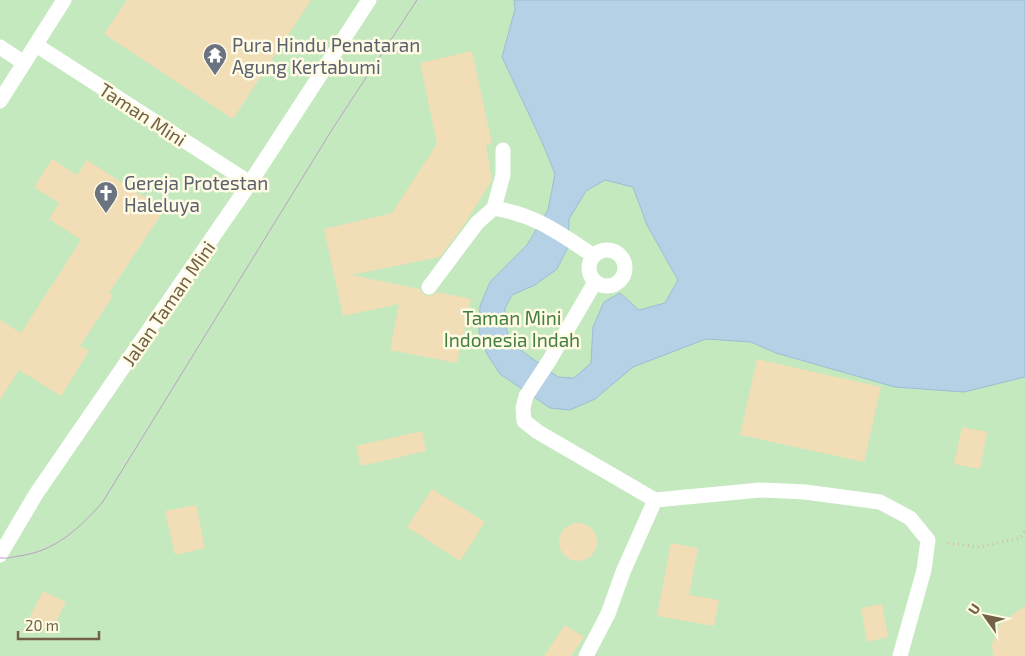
<svg xmlns="http://www.w3.org/2000/svg" width="1025" height="656" font-family="'Exo 2',sans-serif">
<rect width="100%" height="100%" fill="#fcf8df"/>
<!-- green -->
<path fill="#c4e9be" d="M 0,0 L 1025,0 L 1025,656 L 0,656 Z"/>
<!-- water -->
<path fill="#b4d1e5" stroke="#9abed7" fill-rule="evenodd" d="M 514,0 L 1025,0 L 1025,377 L 964,392 L 895,387 L 776,353 L 751,342 L 706,339 L 633,367 L 595,399 L 570,410 L 550,408 L 500,374 L 487,354 L 479,332 L 480,306 L 490,282 L 527,245 L 548,210 L 555,174 L 542,142 L 502,57 L 515,9 ZM 605,180 L 633,187 L 647,225 L 678,280 L 665,303 L 639,310 L 620,293 L 604,302 L 593,327 L 591,363 L 574,378 L 558,377 L 511,343 L 505,325 L 505,308 L 512,295 L 535,285 L 557,269 L 568,247 L 569,219 L 586,191 Z"/>
<!-- building -->
<path fill="#f1ddb6" d="M 127,0 L 311,0 L 233,119 L 104,34 Z
M 472,51 L 492,144 L 486,145 L 492,180 L 466,222 L 440,257 L 351,275 L 420,289 L 423,294 L 427,296 L 433,295 L 437,292 L 471,299 L 457,363 L 390,350 L 399,304 L 343,316 L 324,229 L 392,213 L 437,144 L 420,63 Z
M 52,159 L 77,175 L 87,160 L 164,210 L 109,293 L 113,296 L 80,346 L 89,351 L 61,396 L 19,370 L 0,400 L 0,320 L 21,333 L 81,240 L 49,219 L 59,203 L 34,187 Z
M 757,359 L 881,387 L 864,462 L 740,435 Z
M 962,427 L 987,432 L 980,469 L 954,464 Z
M 422,431 L 426,451 L 361,466 L 356,446 Z
M 432,489 L 485,522 L 460,561 L 407,527 Z
M 196,505 L 205,548 L 175,555 L 165,511 Z
M559 542a19 19 0 1 1 38 0a19 19 0 1 1-38 0Z
M 671,543 L 698,548 L 689,595 L 719,600 L 714,626 L 657,616 Z
M 43,591 L 66,602 L 51,632 L 28,620 Z
M 882,604 L 888,637 L 867,642 L 861,608 Z
M 1025,606 L 1025,656 L 993,656 L 992,644 L 1001,623 Z
M 565,625 L 584,637 L 571,656 L 544,656 Z"/>
<g fill="none" stroke-linecap="round" stroke-linejoin="round">
<!-- path -->
<path stroke="#d6c09a" stroke-width="3" stroke-dasharray="1 4" stroke-linecap="butt" d="M 948,543 L 980,547 L 1020,538 L 1025,531"/>
<!-- service -->
<path stroke="#fff" stroke-width="15" d="M 36,45 L 250,183
M 0,47 L 24,63
M 0,101 L 64,0
M 494,208 L 503,175 L 503,150
M589 268a18 18 0 1 1 36 0a18 18 0 1 1-36 0Z
M 595,282 L 549,361 L 526,396 L 523,408 L 524,421 L 538,432 L 655,500 L 760,490 L 805,492 L 880,502 L 910,518 L 928,540 L 924,570 L 900,656
M 429,287 L 477,223 L 494,208 C 536,215 559,233 594,256
M 0,555 L 36,494 L 250,183 L 369,0
M 586,656 L 608,614 L 623,572 L 655,500"/>
<!-- tram -->
<path stroke="#bc9fc4" stroke-width="1" d="M 0,558 C 6,559 13,557 19,556 C 56,551 78,529 102,503 L 333,128 L 417,0"/>
</g>
<!-- icons -->
<defs>
<g id="temple-pin" transform="scale(1.25)"><path d="M0 17L-7.5 6A9.5 9.5 0 1 1 7.5 6Z" fill="#6b7280" stroke="#fffbe5"/><path d="M0-6L5-2H3V0L6.5 2.5H4V6H1.5V3h-3V6H-4V2.5H-6.5L-3 0V-2H-5Z" fill="#fff"/></g>
<g id="church-pin" transform="scale(1.25)"><path d="M0 17L-7.5 6A9.5 9.5 0 1 1 7.5 6Z" fill="#6b7280" stroke="#fffbe5"/><path d="M-1.2-6h2.4v3.5h3.3v2.4h-3.3V6h-2.4V-.1h-3.3v-2.4h3.3Z" fill="#fff"/></g>
</defs>
<g fill-rule="evenodd">
<use href="#temple-pin" x="215" y="55"/>
<use href="#church-pin" x="106" y="193"/>
</g>
<g text-anchor="middle" dominant-baseline="central" stroke-width="5" stroke-linejoin="round" paint-order="stroke">
<!-- worship labels -->
<g font-size="19" fill="#5b616d" stroke="#fffbe5" text-anchor="start">
<text x="232" y="44">Pura Hindu Penataran<tspan x="232" dy="22">Agung Kertabumi</tspan></text>
<text x="124" y="182">Gereja Protestan<tspan x="124" dy="22">Haleluya</tspan></text>
</g>
<!-- street labels -->
<g font-size="19" fill="#726147" stroke="#fffbe5">
<text transform="translate(143 114) rotate(33)">Taman Mini</text>
<text transform="translate(168 303) rotate(-55)">Jalan Taman Mini</text>
</g>
<!-- park labels -->
<g font-size="19" fill="#447e41" stroke="#fffbe5">
<text x="512" y="317">Taman Mini<tspan x="512" dy="22">Indonesia Indah</tspan></text>
</g>
</g>
<!-- north arrow -->
<g transform="translate(985 616) rotate(303)" stroke="#fffbe5" stroke-width="4" paint-order="stroke">
<path d="M0-4L9 19L0 12L-9 19Z" fill="#726147"/>
<text y="-8" font-size="14" font-weight="bold" text-anchor="middle" fill="#726147">U</text>
</g>
<!-- scale -->
<path d="M18 631v8h81v-8" fill="none" stroke="#726147" stroke-width="2.5"/>
<text x="25" y="631" font-size="15" fill="#726147" stroke="#fffbe5" stroke-width="4" paint-order="stroke">20 m</text>
</svg>
